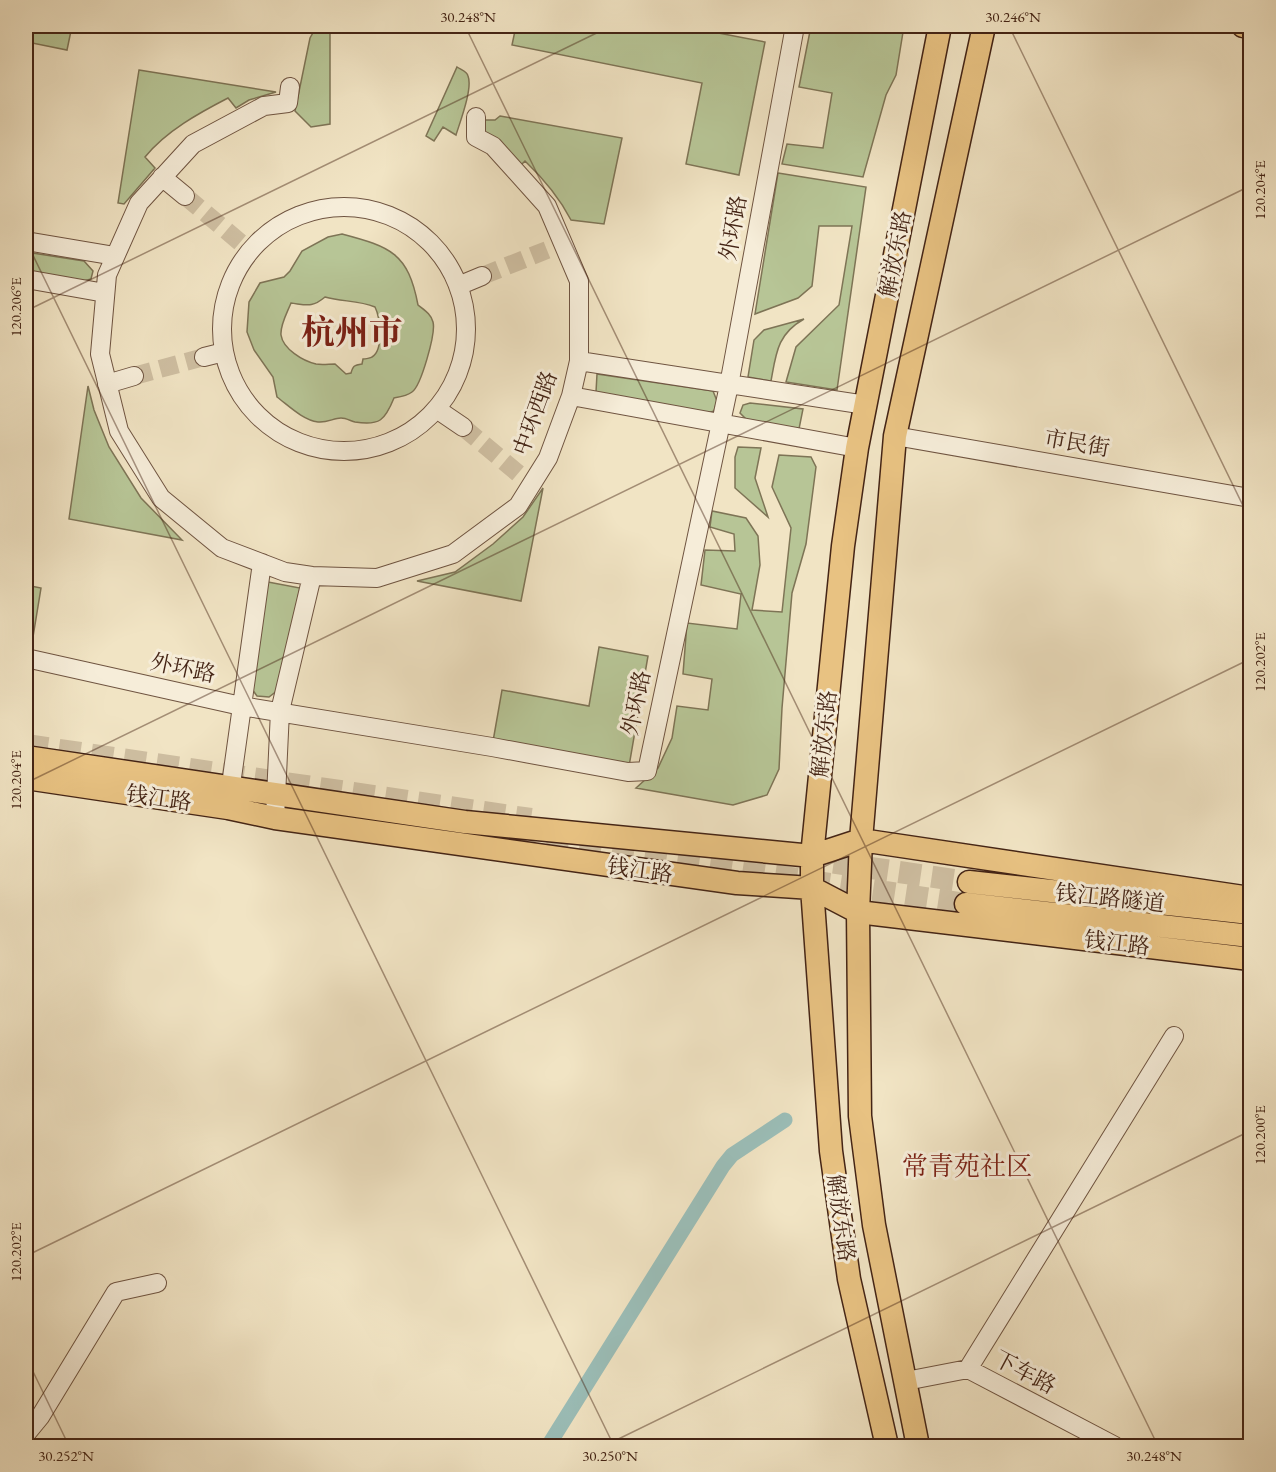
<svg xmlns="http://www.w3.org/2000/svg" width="1276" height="1472" font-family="'EB Garamond','Noto Serif SC',serif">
<rect width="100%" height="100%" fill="#f1e4c4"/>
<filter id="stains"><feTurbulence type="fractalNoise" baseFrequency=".00333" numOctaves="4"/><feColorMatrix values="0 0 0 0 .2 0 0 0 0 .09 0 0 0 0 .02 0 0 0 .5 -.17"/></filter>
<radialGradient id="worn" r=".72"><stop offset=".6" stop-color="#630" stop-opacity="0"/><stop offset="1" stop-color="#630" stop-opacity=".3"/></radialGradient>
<!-- green -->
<path fill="#b7c596" stroke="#7e7456" stroke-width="1.5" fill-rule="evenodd" d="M 30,26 L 72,26 L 67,50 L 27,42 Z
M 516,26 L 682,26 L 765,42 L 739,175 L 686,164 L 702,83 L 512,45 Z
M 811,26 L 904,26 L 896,75 L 886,95 L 863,177 L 782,164 L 787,144 L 823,148 L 832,93 L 799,87 Z
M 321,28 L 330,31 L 330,124 L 311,127 L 295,111 L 310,38 L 314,31 Z
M 457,67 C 461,70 467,71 468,76 C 473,88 460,122 456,135 L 443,127 L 434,141 L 426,136 Z
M 139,70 L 276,92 L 249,100 L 236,108 L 228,98 C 199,113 166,131 145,157 L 155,168 L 124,204 L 118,203 Z
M 500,116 L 622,138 L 604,224 L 571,220 C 559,197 544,179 525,161 L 521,165 L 496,139 L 483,131 L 482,123 L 485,120 L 495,120 Z
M 778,173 L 866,187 L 837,390 L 786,382 L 796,347 L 839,305 L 852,226 L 819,226 L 812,286 L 798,298 L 755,314 Z
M 342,234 C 391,247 408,253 418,305 C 424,310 431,314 433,322 C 436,333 421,386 412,392 C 407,396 400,397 394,398 C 385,420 380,426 355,422 C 351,421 346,418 341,418 C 334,418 327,423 318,422 C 303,420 289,406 277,397 L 273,377 L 254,350 L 247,332 L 249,302 L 260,283 L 284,277 L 290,271 L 302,251 L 328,237 ZM 325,297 C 342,302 358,300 375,307 C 380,317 384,350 372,357 C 371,358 365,359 363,359 L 362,364 C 354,365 353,366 351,373 L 346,374 L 335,364 C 329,364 322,365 316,364 C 303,361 283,349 281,335 C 280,325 287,313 291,303 C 307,305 312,308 325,297 Z
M 26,252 L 84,261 L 93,271 L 91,279 L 80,282 L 26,273 Z
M 804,319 C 777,334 776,354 771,381 L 748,377 L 754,340 L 764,330 Z
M 597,374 L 713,391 L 717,401 L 714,411 L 705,414 L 596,392 Z
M 88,386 L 94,410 L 109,447 L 141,498 L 182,540 L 69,519 Z
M 750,403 L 803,409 L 799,429 L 748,421 L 740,413 L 743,405 Z
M 738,447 L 761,448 L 755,478 L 768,517 L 735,488 L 735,457 Z
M 779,455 L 811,457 L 816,467 L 806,544 L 792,593 L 782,708 L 779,769 L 767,795 L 733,805 L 636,788 L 658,768 L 672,738 L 677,706 L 708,710 L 712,679 L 683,674 L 687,623 L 737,629 L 741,594 L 701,585 L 705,550 L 735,551 L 734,534 L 710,527 L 712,511 L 746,518 L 758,536 L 760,565 L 752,610 L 782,612 L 791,528 L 772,487 Z
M 543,488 L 521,601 L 417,581 L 455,572 L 493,544 L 523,517 Z
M 268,582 L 300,588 L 278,690 L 269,697 L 257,696 L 249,685 Z
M 26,585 L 41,588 L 32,643 L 26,642 Z
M 599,647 L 648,656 L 628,772 L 492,747 L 502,690 L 589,706 Z"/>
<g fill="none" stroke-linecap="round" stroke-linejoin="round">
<!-- canal -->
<path stroke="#9bbeb8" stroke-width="15" d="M 548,1446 L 723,1166 L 732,1155 L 785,1120"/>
<!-- minor-tunnel -->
<path stroke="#cebea1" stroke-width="18" stroke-dasharray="18 9" stroke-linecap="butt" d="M 185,196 L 241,243
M 482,276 L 547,250
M 134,376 L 204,357
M 463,427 L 520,475"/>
<!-- major-tunnel -->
<path stroke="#cebea1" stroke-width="22" stroke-dasharray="22 11" stroke-linecap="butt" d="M 26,745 L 531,819
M 514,837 L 966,904
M 801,858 L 969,882"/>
<!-- minor casing -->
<g stroke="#6f5441" stroke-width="20">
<path id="minor" d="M 290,87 L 288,103 L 264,106 L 193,144 L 139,203 L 107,275 L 100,354 L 119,431 L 161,498 L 222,548 L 285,572 L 312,576 L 377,578 L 453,554 L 518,506 L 548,458 L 571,396 L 579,361 L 579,281 L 547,206 L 493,146 L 476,137 L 476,117
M 162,177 L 185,196
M222 329a122 122 0 1 1 244 0a122 122 0 1 1-244 0Z
M 26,241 L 115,256
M 26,279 L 105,293
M 458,286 L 482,276
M 204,357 L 224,352
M 579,361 L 866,405
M 107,384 L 134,376
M 571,396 L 857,448
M 438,410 L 463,427
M 895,436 L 1250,498
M 26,658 L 241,706 L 492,747 L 628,772 L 647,771 L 729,385 L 795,26
M 229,799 L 262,563
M 275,818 L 280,711 L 312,576
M 968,1369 L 1174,1036
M 906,1381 L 968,1369 L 1115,1446
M 26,1434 L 40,1417 L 116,1292 L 157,1283"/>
</g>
<!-- major casing -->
<g stroke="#442415" stroke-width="25">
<path id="major" d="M 1243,26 L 1250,27
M 26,757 L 465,822 L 812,856 L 861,840 L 1250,898
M 26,778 L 228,808 L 275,818 L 737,883 L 812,888 L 858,912 L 1250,959
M 969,882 L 1250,913
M 966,904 L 1250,936
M 887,1446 L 849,1279 L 831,1151 L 812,888 L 812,856 L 843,546 L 857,448 L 940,26
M 918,1446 L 874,1225 L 860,1116 L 858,912 L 861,840 L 895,436 L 984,26"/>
</g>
<!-- minor -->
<use href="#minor" stroke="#f6edd9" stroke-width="18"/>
<!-- major -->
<use href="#major" stroke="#e8c282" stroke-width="22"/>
</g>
<!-- ticks -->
<path fill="none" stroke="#442415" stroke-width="1.5" stroke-opacity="0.45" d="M 465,26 L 1158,1446M 1009,26 L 1250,520M 26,241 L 614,1446M 26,311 L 611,26M 26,783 L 1250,186M 26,1256 L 1250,659M 26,1357 L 69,1446M 604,1446 L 1250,1131"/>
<g text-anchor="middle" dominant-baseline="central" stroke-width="6" stroke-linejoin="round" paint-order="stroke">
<!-- street labels -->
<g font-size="22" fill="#442415" stroke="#f6edd9">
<text transform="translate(733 228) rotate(-80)">外环路</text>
<text transform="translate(895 254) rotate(-79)">解放东路</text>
<text transform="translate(535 413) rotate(-70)">中环西路</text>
<text transform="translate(1077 443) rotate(10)">市民街</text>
<text transform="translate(183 668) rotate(12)">外环路</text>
<text transform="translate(636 703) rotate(-78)">外环路</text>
<text transform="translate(824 734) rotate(-84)">解放东路</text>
<text transform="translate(159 798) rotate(8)">钱江路</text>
<text transform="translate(640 870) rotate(8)">钱江路</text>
<text transform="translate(1110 898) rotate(6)">钱江路隧道</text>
<text transform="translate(1117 943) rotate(7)">钱江路</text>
<text transform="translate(841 1218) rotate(82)">解放东路</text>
<text transform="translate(1025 1372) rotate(28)">下车路</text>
</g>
<!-- quarter labels -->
<g font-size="26" fill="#7a1f14" stroke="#f6edd9">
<text x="967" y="1166">常青苑社区</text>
</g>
<!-- town labels -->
<g font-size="34" font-weight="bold" fill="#7a1f14" stroke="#f6edd9">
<text x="352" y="332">杭州市</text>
</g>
</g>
<!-- margin -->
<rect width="1276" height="1472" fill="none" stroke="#f1e4c4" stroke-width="66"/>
<rect x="33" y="33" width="1210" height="1406" fill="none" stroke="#442415" stroke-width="2"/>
<g font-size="15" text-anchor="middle" fill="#442415">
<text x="468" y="22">30.248°N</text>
<text x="1013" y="22">30.246°N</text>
<text transform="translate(1260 190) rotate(-90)" y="5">120.204°E</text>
<text transform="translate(16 307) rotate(-90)" y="5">120.206°E</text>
<text transform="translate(1260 662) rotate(-90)" y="5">120.202°E</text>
<text transform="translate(16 780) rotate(-90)" y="5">120.204°E</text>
<text transform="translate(1260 1135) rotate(-90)" y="5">120.200°E</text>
<text transform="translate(16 1252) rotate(-90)" y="5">120.202°E</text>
<text x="66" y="1461">30.252°N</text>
<text x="610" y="1461">30.250°N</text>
<text x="1154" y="1461">30.248°N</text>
</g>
<rect width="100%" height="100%" filter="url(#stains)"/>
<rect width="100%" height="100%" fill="url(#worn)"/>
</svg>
